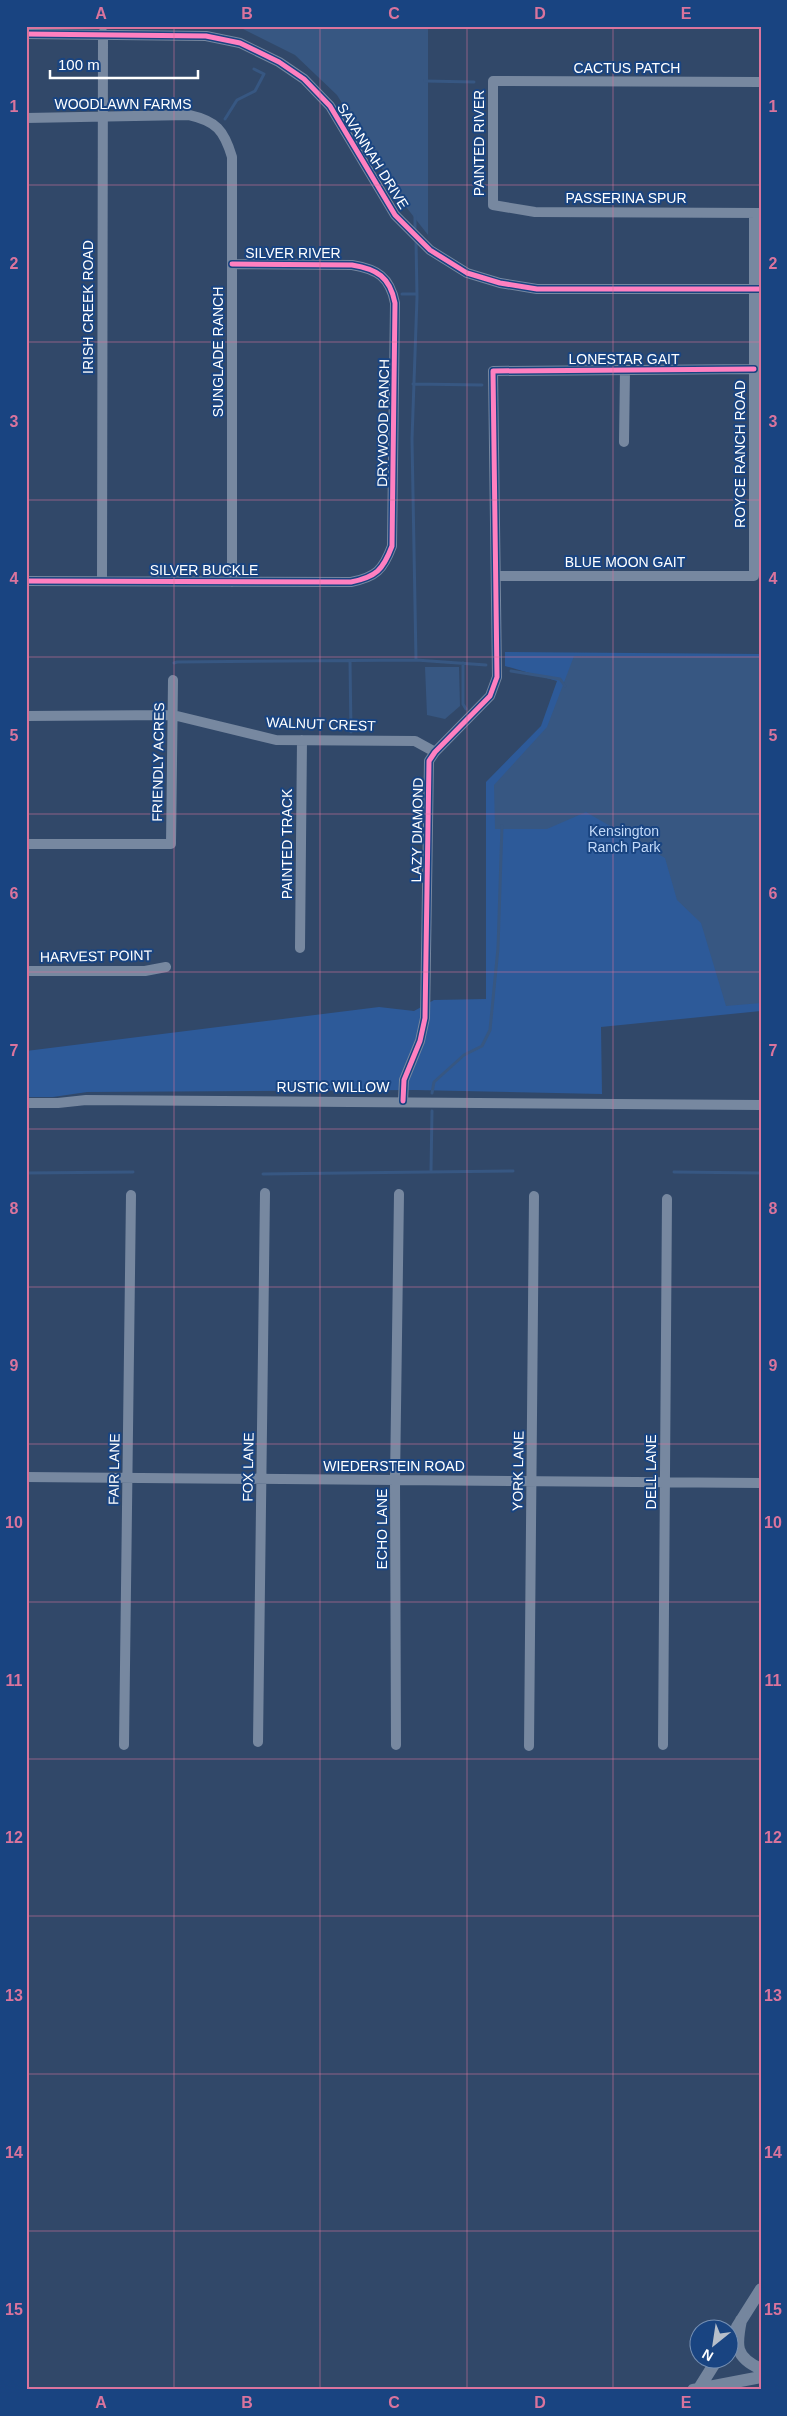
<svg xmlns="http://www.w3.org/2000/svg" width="787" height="2416" font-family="Helvetica,sans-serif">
<rect width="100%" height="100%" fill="#314869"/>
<!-- green -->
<path fill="#2d5a99" d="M 505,652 L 761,654 L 761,1011 L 601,1027 L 602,1094 L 415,1090 L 87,1092 L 53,1097 L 26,1097 L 26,1051 L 379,1007 L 414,1011 L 434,1000 L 486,999 L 486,782 L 541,726 L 557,681 L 505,666 Z"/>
<!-- water -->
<path fill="#375782" d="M 237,26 L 428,26 L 428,235 L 403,203 L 337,95 L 295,55 Z
M 574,656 L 761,657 L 761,1003 L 726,1006 L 701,923 L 677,900 L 665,858 L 586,812 L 547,829 L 495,829 L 494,785 L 547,727 Z
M 425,667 L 459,667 L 460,706 L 445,719 L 427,715 Z"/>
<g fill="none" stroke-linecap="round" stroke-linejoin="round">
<!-- stream -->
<path stroke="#375782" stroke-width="3" d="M 425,81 L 474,82
M 225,119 L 237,100 L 255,91 L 264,74 L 254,69
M 415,215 L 415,232
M 416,240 L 417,297 L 412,439 L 416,660 L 486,665
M 402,294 L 417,294
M 413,384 L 482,385
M 350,661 L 351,732
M 174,663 L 177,662 L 416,660
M 463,663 L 463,704 L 466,709
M 511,671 L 560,679 L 565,686
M 432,1093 L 434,1082 L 464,1055 L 482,1046 L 490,1030 L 498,948 L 502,826
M 431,1170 L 432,1111
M 674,1172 L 761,1173
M 26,1173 L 133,1172
M 263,1174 L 513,1171"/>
<!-- minor -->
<path stroke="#7788a0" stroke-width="10" d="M 26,34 L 206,36 L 240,43 L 279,62 L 304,79 L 330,106 L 395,215 L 430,250 L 467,273 L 500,283 L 537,289 L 761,289
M 761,82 L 493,81 L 493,205 L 535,212 L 761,213
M 26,118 L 189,115 C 216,121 224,130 232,157 L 232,582
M 624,442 L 625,370
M 497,576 L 754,576 L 754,213
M 26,581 L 351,582 C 376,577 383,570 392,546 L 395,303 C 390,277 377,269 352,265 L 232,264
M 102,581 L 103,33
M 26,716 L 173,715 L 276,740 L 415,741 L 435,752
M 26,844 L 171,844 L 173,680
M 300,948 L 302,740
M 26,971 L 145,971 L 166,967
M 403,1101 L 404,1080 L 420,1041 L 425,1018 L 429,761 L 435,752 L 490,696 L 497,677 L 493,371 L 754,369
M 26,1103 L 58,1103 L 86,1100 L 761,1105
M 26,1477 L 761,1483
M 258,1742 L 265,1193
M 124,1745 L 131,1195
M 396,1745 L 395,1480 L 399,1194
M 663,1745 L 667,1199
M 529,1746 L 534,1196"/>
<!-- major -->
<path stroke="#75869e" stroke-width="12" d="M 741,2320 C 736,2345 734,2357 761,2369
M 737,2327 L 761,2289
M 693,2390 L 761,2377
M 698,2390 L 718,2358"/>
<!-- cycleway casing -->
<g stroke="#194481" stroke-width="8">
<path id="cycleway" d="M 26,34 L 206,36 L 240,43 L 279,62 L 304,79 L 330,106 L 395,215 L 430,250 L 467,273 L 500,283 L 537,289 L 761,289
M 26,581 L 351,582 C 376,577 383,570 392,546 L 395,303 C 390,277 377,269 352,265 L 232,264
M 403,1101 L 404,1080 L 420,1041 L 425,1018 L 429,761 L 435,752 L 490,696 L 497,677 L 493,371 L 754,369"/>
</g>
<!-- cycleway -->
<use href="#cycleway" stroke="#ff80c0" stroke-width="5"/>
</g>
<!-- grid -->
<path fill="none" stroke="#da749d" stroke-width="1" stroke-opacity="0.55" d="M 174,26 L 174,2390M 320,26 L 320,2390M 467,26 L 467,2390M 613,26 L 613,2390M 26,185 L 761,185M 26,342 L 761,342M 26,500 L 761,500M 26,657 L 761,657M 26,814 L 761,814M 26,972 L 761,972M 26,1129 L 761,1129M 26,1287 L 761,1287M 26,1444 L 761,1444M 26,1602 L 761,1602M 26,1759 L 761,1759M 26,1916 L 761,1916M 26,2074 L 761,2074M 26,2231 L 761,2231"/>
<g text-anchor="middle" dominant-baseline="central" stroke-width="4" stroke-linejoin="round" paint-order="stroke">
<!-- street labels -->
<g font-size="14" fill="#fff" stroke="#194481">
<text x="627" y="68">CACTUS PATCH</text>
<text x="123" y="104">WOODLAWN FARMS</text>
<text transform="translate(479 143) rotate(-90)">PAINTED RIVER</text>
<text transform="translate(373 156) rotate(58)">SAVANNAH DRIVE</text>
<text x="626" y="198">PASSERINA SPUR</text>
<text x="293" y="253">SILVER RIVER</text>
<text transform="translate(88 307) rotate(-90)">IRISH CREEK ROAD</text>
<text transform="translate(218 352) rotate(-90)">SUNGLADE RANCH</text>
<text x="624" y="359">LONESTAR GAIT</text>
<text transform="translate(383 423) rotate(-89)">DRYWOOD RANCH</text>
<text transform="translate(740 454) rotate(-90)">ROYCE RANCH ROAD</text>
<text x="625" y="562">BLUE MOON GAIT</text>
<text x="204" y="570">SILVER BUCKLE</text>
<text transform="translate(321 724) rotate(2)">WALNUT CREST</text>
<text transform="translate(158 762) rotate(-89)">FRIENDLY ACRES</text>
<text transform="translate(417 830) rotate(-89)">LAZY DIAMOND</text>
<text transform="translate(287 844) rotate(-90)">PAINTED TRACK</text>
<text transform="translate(96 956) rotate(-1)">HARVEST POINT</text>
<text x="333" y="1087">RUSTIC WILLOW</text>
<text x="394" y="1466">WIEDERSTEIN ROAD</text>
<text transform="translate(248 1467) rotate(-89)">FOX LANE</text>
<text transform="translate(114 1469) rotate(-89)">FAIR LANE</text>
<text transform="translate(518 1471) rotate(-89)">YORK LANE</text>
<text transform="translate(651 1472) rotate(-90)">DELL LANE</text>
<text transform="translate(382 1529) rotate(-90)">ECHO LANE</text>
</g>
<!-- park labels -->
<g font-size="14" fill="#c2d9f8" stroke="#194481">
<text x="624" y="831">Kensington<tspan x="624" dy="16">Ranch Park</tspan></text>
</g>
</g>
<!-- border -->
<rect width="787" height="2416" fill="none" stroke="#194481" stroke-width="55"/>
<!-- north arrow -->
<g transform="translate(714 2344) rotate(210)"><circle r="24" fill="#194481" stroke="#758fb3"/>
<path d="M0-4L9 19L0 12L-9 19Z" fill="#b7bfca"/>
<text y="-8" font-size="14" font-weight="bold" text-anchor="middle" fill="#ffffff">N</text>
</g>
<!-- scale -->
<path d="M50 70v8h148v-8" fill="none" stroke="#ffffff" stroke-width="2.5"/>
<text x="58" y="70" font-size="15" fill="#ffffff" stroke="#194481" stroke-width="4" paint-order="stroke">100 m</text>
<rect x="28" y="28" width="732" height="2360" fill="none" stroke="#da749d" stroke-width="2"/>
<g font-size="16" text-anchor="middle" font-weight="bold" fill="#da749d">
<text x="101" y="19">A</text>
<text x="247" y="19">B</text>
<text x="394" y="19">C</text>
<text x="540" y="19">D</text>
<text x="686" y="19">E</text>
<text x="14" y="112">1</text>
<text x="773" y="112">1</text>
<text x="14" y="269">2</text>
<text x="773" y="269">2</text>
<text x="14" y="427">3</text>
<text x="773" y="427">3</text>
<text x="14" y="584">4</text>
<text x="773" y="584">4</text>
<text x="14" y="741">5</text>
<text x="773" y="741">5</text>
<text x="14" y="899">6</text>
<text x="773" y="899">6</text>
<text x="14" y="1056">7</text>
<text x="773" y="1056">7</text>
<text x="14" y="1214">8</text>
<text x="773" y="1214">8</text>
<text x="14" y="1371">9</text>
<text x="773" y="1371">9</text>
<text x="14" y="1528">10</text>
<text x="773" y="1528">10</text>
<text x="14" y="1686">11</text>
<text x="773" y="1686">11</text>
<text x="14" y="1843">12</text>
<text x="773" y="1843">12</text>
<text x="14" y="2001">13</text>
<text x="773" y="2001">13</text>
<text x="14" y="2158">14</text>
<text x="773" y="2158">14</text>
<text x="14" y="2315">15</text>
<text x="773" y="2315">15</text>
<text x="101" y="2408">A</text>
<text x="247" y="2408">B</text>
<text x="394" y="2408">C</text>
<text x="540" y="2408">D</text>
<text x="686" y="2408">E</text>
</g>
</svg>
